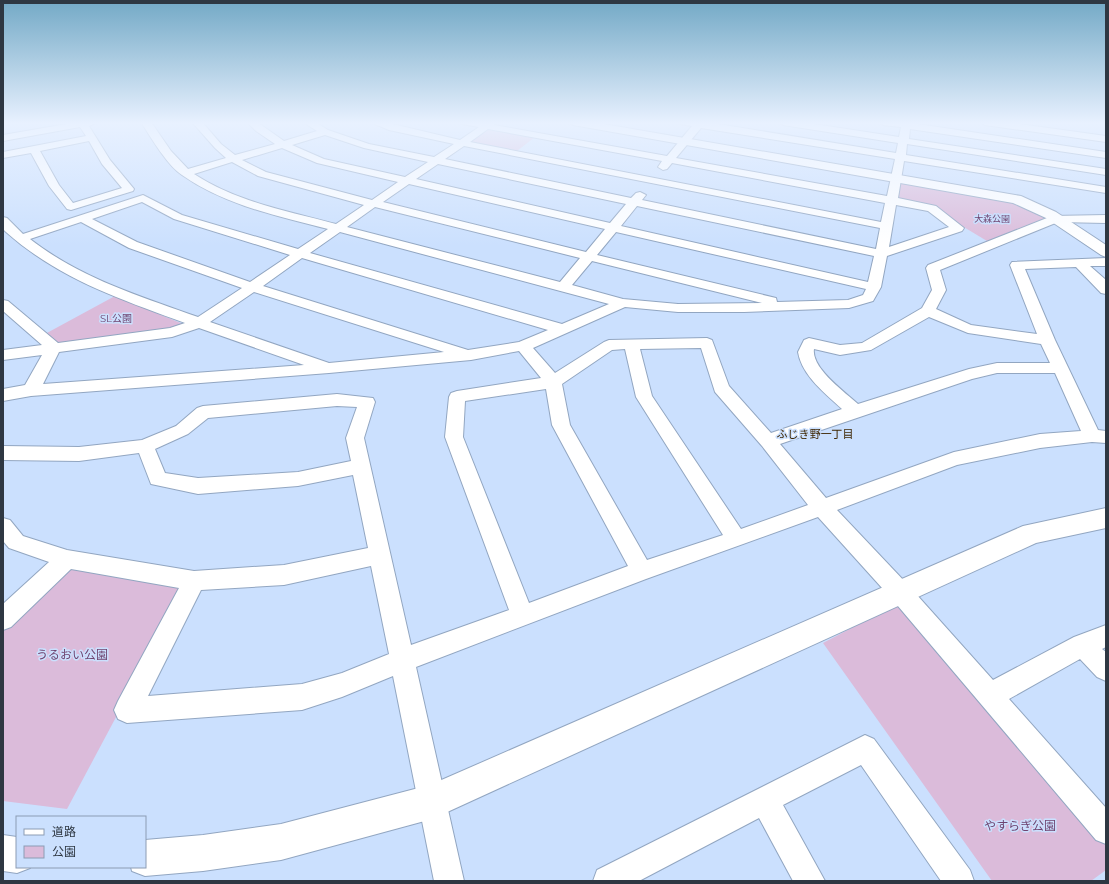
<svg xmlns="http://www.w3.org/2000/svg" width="1109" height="884" font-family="Montserrat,'Noto Sans JP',sans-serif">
<rect width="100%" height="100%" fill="#cbe0fe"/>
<!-- green -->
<path fill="#dbbbda" d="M 489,128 L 535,137 L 517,151 L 469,142 Z
M 901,183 L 1011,198 L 1056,218 L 992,244 L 932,208 L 898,199 Z
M 115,296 L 183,324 L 171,331 L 56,345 L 45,334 Z
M 67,564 L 186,586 L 67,809 L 3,801 L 3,625 Z
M 901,602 L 1106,840 L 1106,870 L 1091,881 L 992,881 L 823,643 Z"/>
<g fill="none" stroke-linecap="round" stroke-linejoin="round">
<!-- street casing -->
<g stroke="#92a6c1" stroke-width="2">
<path id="street" d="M 78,122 L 98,122 L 89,126 L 110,160 L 134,189 L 133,191 L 71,210 L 67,209 L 49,186 L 31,153 L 3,158 L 3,152 L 86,136 L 80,127 L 3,141 L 3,135 ZM 89,141 L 102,164 L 122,188 L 73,203 L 59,185 L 40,151 Z
M 141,122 L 151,122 L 171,151 L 188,169 L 226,158 L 215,148 L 192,122 L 202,122 L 221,144 L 235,155 L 275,144 L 256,131 L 247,122 L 257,122 L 284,141 L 317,131 L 303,122 L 315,122 L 328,130 L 369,144 L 434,157 L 454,144 L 389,130 L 370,122 L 384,122 L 460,140 L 479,127 L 462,124 L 460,122 L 495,122 L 494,125 L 667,156 L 692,126 L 680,124 L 678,122 L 706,122 L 896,153 L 898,143 L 783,125 L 778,122 L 801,122 L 899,137 L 901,127 L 883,125 L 878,122 L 912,122 L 911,123 L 1106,152 L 1106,158 L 910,129 L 909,139 L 1106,169 L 1106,175 L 907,144 L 906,155 L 1106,187 L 1106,193 L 904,161 L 898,198 L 936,206 L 964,228 L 962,231 L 887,256 L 881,287 L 873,301 L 849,308 L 744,312 L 678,312 L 625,307 L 533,348 L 555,373 L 604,342 L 609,340 L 707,338 L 712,340 L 729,386 L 771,433 L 842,409 C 826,394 802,376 798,352 L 804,340 L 809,338 L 840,345 L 862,343 L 922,308 L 932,290 L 926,268 L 928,265 L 1052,216 L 1106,215 L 1106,223 L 1058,222 L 940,270 L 946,290 L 936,309 L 971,325 L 1037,334 L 1010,265 L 1012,262 L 1106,258 L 1106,266 L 1090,266 L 1106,280 L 1106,294 L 1101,293 L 1076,267 L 1025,269 L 1055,340 L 1098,430 L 1106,431 L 1106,443 L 1092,442 L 1040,448 L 957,465 L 837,510 L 908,585 L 993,680 L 1074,637 L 1106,625 L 1106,647 L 1102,649 L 1106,652 L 1106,681 L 1097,677 L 1080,659 L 1009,699 L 1106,808 L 1106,844 L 1096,840 L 892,599 L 818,517 L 646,579 L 416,667 L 464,881 L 434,881 L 393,676 L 342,697 L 302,710 L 127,723 L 118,719 L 114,710 L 118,701 L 179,588 L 71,569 L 11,627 L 3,630 L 3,604 L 49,562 L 9,548 L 3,541 L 3,518 L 10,520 L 23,536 L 67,550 L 194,571 L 284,565 L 368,548 L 353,475 L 298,486 L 198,494 L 151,484 L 139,453 L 79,461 L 3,460 L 3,446 L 79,447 L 142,440 L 176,426 L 197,408 L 203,406 L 337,394 L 373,398 L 375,402 L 364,438 L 411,645 L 509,610 L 445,437 L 449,397 L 451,393 L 457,391 L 541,378 L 519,351 L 471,360 L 329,373 L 31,396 L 3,401 L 3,389 L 25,385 L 42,355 L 3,360 L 3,350 L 42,345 L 3,311 L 3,300 L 8,301 L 58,343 L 170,328 L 185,323 C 120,299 59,279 6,232 L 3,229 L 3,217 L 7,218 L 23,234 L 143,195 L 182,215 L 298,249 L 328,229 C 277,216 225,205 182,175 C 168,166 151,138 141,122 ZM 701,128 L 895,159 L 887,196 L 676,158 ZM 488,129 L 662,161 L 658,167 L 663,170 L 667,169 L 672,163 L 885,203 L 881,222 L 470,142 ZM 325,135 L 364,148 L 428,162 L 405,177 L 324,159 L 292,145 ZM 464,146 L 880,228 L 876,249 L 642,200 L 646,195 L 640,192 L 636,193 L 631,198 L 445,159 ZM 282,148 L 317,163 L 398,182 L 372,200 L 266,172 L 242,160 ZM 232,162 L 258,176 L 364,205 L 336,224 C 287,211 237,202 194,174 ZM 438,164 L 626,204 L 610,223 L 416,179 ZM 409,184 L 605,229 L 586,252 L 383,202 ZM 142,202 L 174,219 L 290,255 L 250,282 L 137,242 L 92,219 ZM 896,205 L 928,211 L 949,227 L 889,247 ZM 637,206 L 874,256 L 868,282 L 621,226 ZM 375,207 L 580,258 L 560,282 L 347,227 ZM 81,222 L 129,248 L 242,288 L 198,317 C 139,296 80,278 30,239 ZM 340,232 L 609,304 L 562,324 L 310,253 ZM 616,232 L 866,289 L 863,295 L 848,300 L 777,302 L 776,298 L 597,255 ZM 302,258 L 548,330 L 519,342 L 468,350 L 263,286 ZM 592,261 L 762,303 L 678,304 L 623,299 L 572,285 ZM 254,292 L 444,352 L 329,363 L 210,322 ZM 929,317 L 968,333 L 1041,344 L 1050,363 L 997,363 L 969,369 L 858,404 C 845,392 811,368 814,349 L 840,355 L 871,350 ZM 199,328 L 304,365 L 43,384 L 59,352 L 172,337 ZM 701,348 L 715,392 L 762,446 L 808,505 L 741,529 L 652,396 L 640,349 ZM 625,349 L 636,397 L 723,535 L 647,560 L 570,425 L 562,384 L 612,350 ZM 997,373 L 1055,373 L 1081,431 L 1040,434 L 954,452 L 826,498 L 780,444 L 972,379 ZM 546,389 L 552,425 L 628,566 L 529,603 L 463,437 L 465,401 ZM 337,406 L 357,407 L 346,438 L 351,461 L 298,472 L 198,478 L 165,473 L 155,449 L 188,434 L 208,418 ZM 371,566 L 389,654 L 342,673 L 302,684 L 148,696 L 201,590 L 284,585 Z
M 980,122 L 1005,122 L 1106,136 L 1106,142 L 985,125 Z
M 865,735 L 874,739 L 970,870 L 974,881 L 941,881 L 861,765 L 783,805 L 825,881 L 793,881 L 759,818 L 639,881 L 593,881 L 597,870 Z"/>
</g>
<!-- secondary casing -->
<g stroke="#92a6c1" stroke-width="2">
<path id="secondary" d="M 567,122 L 592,122 L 1021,196 L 1056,212 L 1106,245 L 1106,257 L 1101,255 L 1046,218 L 1013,203 L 573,125 Z
M 1106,508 L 1106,528 L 1036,543 L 432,819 L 281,860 L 203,871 L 145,876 L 132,871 L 131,867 L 145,867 L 145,840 L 203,835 L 281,824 L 430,785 L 1023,526 Z
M 3,835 L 17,837 L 17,867 L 30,868 L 17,873 L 3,871 Z"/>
</g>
<!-- street -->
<use href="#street" fill="#fff" fill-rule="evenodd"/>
<!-- secondary -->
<use href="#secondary" fill="#fff" fill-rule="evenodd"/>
</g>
<!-- sky -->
<linearGradient id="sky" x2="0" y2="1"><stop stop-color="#73a9c6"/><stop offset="0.5" stop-color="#e8f1ff"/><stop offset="1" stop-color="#e8f1ff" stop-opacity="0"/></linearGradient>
<rect width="1109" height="246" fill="url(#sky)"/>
<g text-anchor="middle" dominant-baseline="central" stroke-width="3" stroke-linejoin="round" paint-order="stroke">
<!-- far-park labels -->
<g font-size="9" fill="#6f4470" stroke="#cbe0fe">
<text x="992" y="218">大森公園</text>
</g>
<!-- park labels -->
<g font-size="10" fill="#6f4470" stroke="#cbe0fe">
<text x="116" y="318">SL公園</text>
</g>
<!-- neighbourhood labels -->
<g font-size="11" fill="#3e2602" stroke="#cbe0fe">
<text x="815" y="434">ふじき野一丁目</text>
</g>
<!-- near-park labels -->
<g font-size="12" fill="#6f4470" stroke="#cbe0fe">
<text x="72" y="654">うるおい公園</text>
<text x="1020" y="825">やすらぎ公園</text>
</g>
</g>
<!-- border -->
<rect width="1109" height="884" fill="none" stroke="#2e3742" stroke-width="8"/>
<!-- legend -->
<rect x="16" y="816" width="130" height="52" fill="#cbe0fe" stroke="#8c9cb3"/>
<rect x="24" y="829" width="20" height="6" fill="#ffffff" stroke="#8c9cb3"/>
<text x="52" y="836" font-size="12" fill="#2e3742">道路</text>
<rect x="24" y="846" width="20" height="12" fill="#dbbbda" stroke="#8c9cb3"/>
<text x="52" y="856" font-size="12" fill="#2e3742">公園</text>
</svg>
